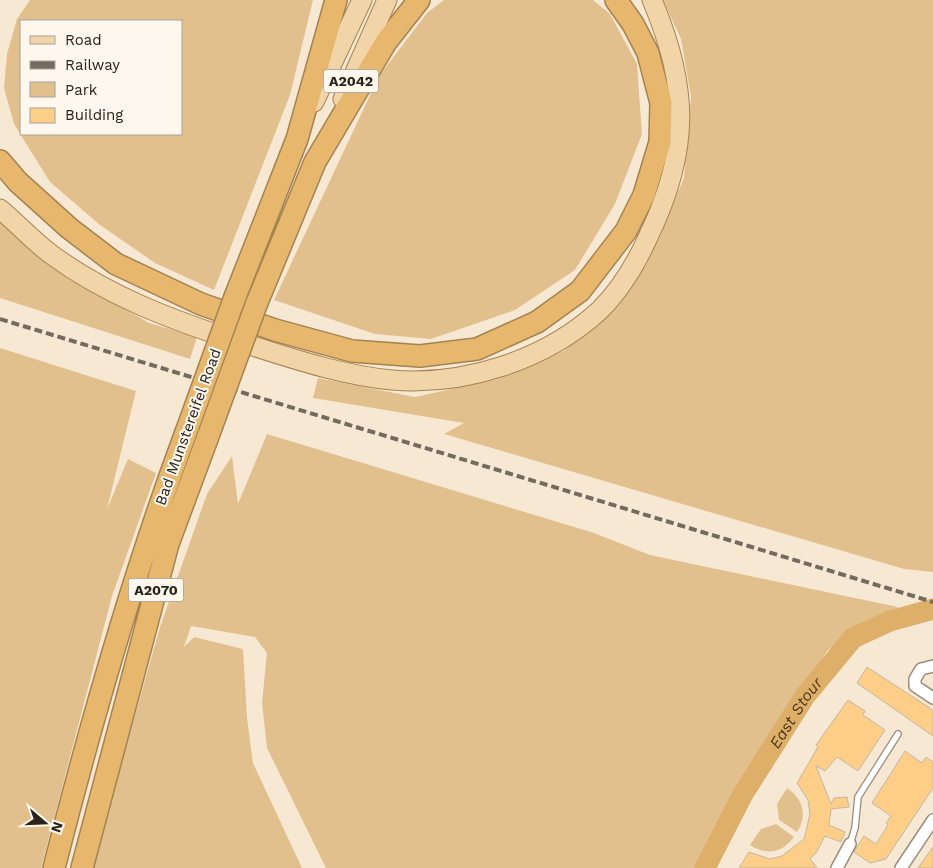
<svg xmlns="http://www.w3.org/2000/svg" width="933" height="868" font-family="'Work Sans',sans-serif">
<rect width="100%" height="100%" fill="#f7e8d3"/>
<!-- green -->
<path fill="#e2c08e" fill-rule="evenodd" d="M 30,0 L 313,0 L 290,95 L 214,290 L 155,263 L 100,225 L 50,182 L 14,124 L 4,88 L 7,54 L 17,19 ZM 21,21 L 181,21 L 181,134 L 21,134 Z
M 444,0 L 593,0 L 610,14 L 637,64 L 642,134 L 615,204 L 575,270 L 515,310 L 431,339 L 375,334 L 274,300 L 379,76 L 427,13 Z
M 663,0 L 933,0 L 933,572 L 904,569 L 444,434 L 464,423 L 313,398 L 318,378 L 415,397 L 497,379 L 564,351 L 646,265 L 684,178 L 691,97 L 681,39 Z
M 0,222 L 93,290 L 149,323 L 197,337 L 190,359 L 0,298 Z
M 0,348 L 136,391 L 107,509 L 128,459 L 156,473 L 112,596 L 41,868 L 0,868 Z
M 267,434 L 594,533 L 650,555 L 898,607 L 828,650 L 713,834 L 697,868 L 326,868 L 267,748 L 262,703 L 267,653 L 255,637 L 191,626 L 184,647 L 194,637 L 243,649 L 247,718 L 253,763 L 302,868 L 92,868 L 160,627 L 207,494 L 232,456 L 238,504 Z
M 787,788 C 803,799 808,815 797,832 L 779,820 L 777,804 Z
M 776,824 L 794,837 C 782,853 767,856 750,845 L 761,829 Z"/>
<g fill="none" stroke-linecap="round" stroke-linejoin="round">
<!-- river -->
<path stroke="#ddaf69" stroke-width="21" id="s1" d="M 705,868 L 743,794 L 805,696 L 853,638 L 890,621 L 933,609"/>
</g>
<!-- building -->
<path fill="#fdce88" stroke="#c4b6a2" d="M 867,667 L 930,708 L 933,712 L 933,736 L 857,683 Z
M 848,700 L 865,711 L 863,715 L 885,730 L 858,771 L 837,757 L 825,771 L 816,766 L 831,804 L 834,798 L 847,797 L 849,807 L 831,809 L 829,825 L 845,832 L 841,842 L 825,836 L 816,853 L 810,859 L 817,868 L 739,868 L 749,852 L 770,859 L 782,856 L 804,839 L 810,814 L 808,800 L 797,783 L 818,747 L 816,745 Z
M 905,751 L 922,763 L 926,757 L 933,762 L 933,788 L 886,859 L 870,863 L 854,852 L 864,836 L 876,844 L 888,825 L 886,823 L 891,816 L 872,803 Z
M 933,847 L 933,868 L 918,868 Z"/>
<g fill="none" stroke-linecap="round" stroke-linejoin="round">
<!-- lane casing -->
<g stroke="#9b8d7a" stroke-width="8">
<path id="lane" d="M 850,844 L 855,828 L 858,797 L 898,734"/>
</g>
<!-- street casing -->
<g stroke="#9b8d7a" stroke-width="14">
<path id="street" d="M 933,666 L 921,669 L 915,679 L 915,686 L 933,698
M 837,868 L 850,844
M 901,868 L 933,820"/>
</g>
<!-- primary casing -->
<g stroke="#a48351" stroke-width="21">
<path id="primary" d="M 343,99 L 387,0
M 314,102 L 362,0
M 0,209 C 18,224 34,242 52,255 C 108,296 172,320 237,341 C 288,357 339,375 392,380 C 465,386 546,360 600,310 C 621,289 637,262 649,235 C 690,150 689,87 652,0"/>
</g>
<!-- highway casing -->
<g stroke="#a48351" stroke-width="24">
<path id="highway" d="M 0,161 L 18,182 L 69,228 L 116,264 L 201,304 L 275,330 L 352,351 L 420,356 L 477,349 L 537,322 L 580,291 L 626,231 L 644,195 L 660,142 L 661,103 L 648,53 L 633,24 L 616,0
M 235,297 L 297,139 L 336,0
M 256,305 L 315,162 L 386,42 L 419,0
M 54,868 C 91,722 132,577 185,435
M 82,868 L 168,544 L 207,439"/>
</g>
<!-- lane -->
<use href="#lane" stroke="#fff" stroke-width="5.5"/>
<!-- street -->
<use href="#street" stroke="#fff" stroke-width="11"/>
<!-- primary -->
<use href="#primary" stroke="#f1d4a8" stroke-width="19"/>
<!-- highway -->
<use href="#highway" stroke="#e7b76e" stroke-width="21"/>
<!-- rail -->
<path stroke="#746b5e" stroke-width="4" stroke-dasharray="8 4" stroke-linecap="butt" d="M 0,319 L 933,602"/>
<!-- highway-bridge casing -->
<g stroke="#a48351" stroke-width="24" stroke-linecap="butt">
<path id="highway-bridge" d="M 185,435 L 235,297
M 207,439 L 256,305"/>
</g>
<!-- highway-bridge -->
<use href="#highway-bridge" stroke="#e7b76e" stroke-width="21"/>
</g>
<g text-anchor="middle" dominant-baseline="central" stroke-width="4" stroke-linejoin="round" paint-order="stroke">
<!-- shield labels -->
<g fill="#fdf7ee" stroke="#68635a" stroke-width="1">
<rect x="323.5" y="69.5" width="55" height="23" rx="4"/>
<rect x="128.5" y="578.5" width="55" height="23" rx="4"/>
</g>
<g font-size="14" font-weight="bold" fill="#28231b">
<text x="351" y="81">A2042</text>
<text x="156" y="590">A2070</text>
</g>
<!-- street labels -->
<g font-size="15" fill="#28231b" stroke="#fdf7ee">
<text transform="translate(188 427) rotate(-70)">Bad Munstereifel Road</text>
</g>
<!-- water labels -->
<g font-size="16" font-style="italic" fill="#4a3718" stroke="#fdf7ee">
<text stroke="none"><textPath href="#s1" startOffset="180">East Stour</textPath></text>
</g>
</g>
<!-- legend -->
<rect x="20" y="20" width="162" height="115" fill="#fdf7ee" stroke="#a8a29a"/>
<rect x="30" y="36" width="25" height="8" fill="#f1d4a8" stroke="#a8a29a"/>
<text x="65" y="45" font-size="15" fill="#28231b">Road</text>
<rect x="30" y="61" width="25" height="8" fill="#746b5e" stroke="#a8a29a"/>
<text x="65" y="70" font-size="15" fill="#28231b">Railway</text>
<rect x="30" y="82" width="25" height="15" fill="#e2c08e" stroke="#a8a29a"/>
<text x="65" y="95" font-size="15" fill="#28231b">Park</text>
<rect x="30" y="108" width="25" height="15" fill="#fdce88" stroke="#a8a29a"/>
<text x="65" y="120" font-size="15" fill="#28231b">Building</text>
<!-- north arrow -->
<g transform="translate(45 823) rotate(109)" stroke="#fdf7ee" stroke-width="4" paint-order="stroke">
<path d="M0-4L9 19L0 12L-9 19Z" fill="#28231b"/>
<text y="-8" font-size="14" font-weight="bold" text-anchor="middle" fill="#28231b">N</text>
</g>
</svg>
